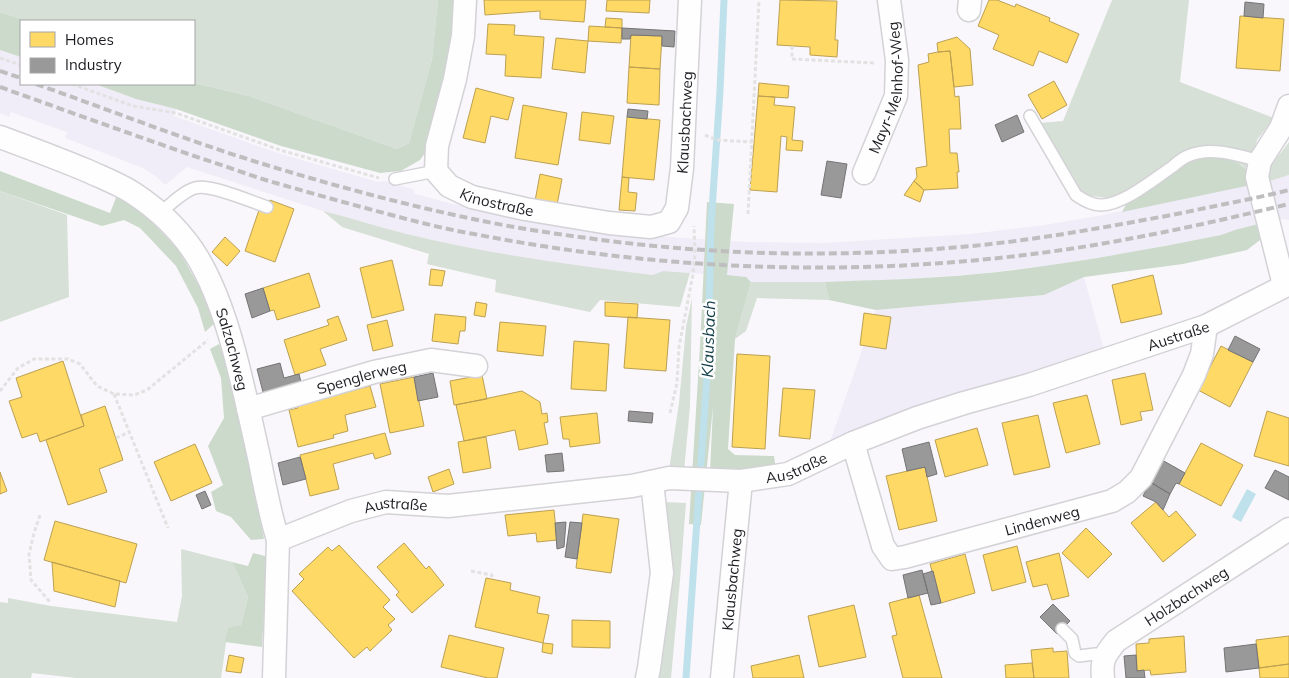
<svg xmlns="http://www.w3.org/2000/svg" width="1289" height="678" font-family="Mulish,sans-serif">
<rect width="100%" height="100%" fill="#f9f7fb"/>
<!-- built -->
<path fill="#f0ecf8" d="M 0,50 L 21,57 L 21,84 L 95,84 L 136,99 L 176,109 L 174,116 L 278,153 L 378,182 L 385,181 L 413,189 L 415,194 L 453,204 L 522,217 L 615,230 L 669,237 L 747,242 L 824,243 L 971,234 L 1045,225 L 1098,216 L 1273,180 L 1289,175 L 1289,220 L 1283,219 L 1235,230 L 1221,235 L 1132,252 L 1053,265 L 976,274 L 899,280 L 825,282 L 751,282 L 745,277 L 663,271 L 654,275 L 594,268 L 540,261 L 470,248 L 407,234 L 323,211 L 187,167 L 165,185 L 158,178 L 143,168 L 65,138 L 67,132 L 11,112 L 9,117 L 0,113 Z
M 1084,277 L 1105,353 L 829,445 L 876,310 L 1044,295 Z"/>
<!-- green -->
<path fill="#d6e0d6" d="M 0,0 L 438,0 L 432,59 L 409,143 L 397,149 L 249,96 L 194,83 L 194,21 L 28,21 L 0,12 Z
M 1112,0 L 1189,0 L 1180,82 L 1274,118 L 1257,140 L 1249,173 L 1242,165 L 1222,158 L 1129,199 L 1128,189 L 1110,198 L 1090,196 L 1078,189 L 1039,123 L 1063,121 Z
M 1289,142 L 1289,175 L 1267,182 L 1269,168 Z
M 0,191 L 67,215 L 69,297 L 0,322 Z
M 323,211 C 351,218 379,227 407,234 C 488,254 571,265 653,275 L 663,271 L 690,273 L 680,307 L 600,300 L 590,312 L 495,292 L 496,280 L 427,264 L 429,254 L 342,227 Z
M 751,282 L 825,282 L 829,300 L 757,298 L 746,331 L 735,339 Z
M 692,298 L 690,406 L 684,471 L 669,470 L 679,403 L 686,327 Z
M 664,502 L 686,503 L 680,580 L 671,678 L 655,678 Z
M 181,549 L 232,562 L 248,597 L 241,625 L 228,629 L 221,678 L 76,678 L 32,673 L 31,678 L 0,678 L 0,602 L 8,603 L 8,598 L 51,606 L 177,622 L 182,596 Z"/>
<!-- forest -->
<path fill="#cbdaca" d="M 438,0 L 457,0 L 456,35 L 432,143 L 420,160 L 401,171 L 380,173 L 281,146 L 176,109 L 136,99 L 95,84 L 194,84 L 194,83 L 249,96 L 397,149 L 409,143 L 432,59 Z
M 0,12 L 28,21 L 21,21 L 21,57 L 0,50 Z
M 1204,156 C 1218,158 1242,159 1248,173 C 1250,176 1250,181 1251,185 L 1122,212 L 1129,199 L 1186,161 Z
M 0,171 L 110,213 L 117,195 L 140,210 L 178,249 L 204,295 L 214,324 L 205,332 L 198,308 L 176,266 L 140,228 L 124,220 L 102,226 L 0,191 Z
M 707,202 L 734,204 L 727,275 L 746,277 L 751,282 L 735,339 L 728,449 L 735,455 L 774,456 L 776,472 L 710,472 L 713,407 L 701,525 L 689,524 L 700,346 Z
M 1258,224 L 1260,240 L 1247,250 L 1183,264 L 1084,277 L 1044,295 L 876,310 L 829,300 L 825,282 C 876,280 927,279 977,274 C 1059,266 1140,251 1221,235 L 1235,230 Z
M 219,344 L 227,367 L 251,471 L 264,539 L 251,540 L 231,517 L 216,511 L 211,492 L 223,485 L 208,446 L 224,418 L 221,378 L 210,349 Z
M 253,553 L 265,556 L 265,590 L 262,647 L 225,642 L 228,628 L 241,625 L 248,597 L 232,562 L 248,566 Z"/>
<!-- water -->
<path fill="#bfe1ec" d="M 1247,489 L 1256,494 L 1241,522 L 1232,517 Z"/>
<!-- homes -->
<path fill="#ffd966" stroke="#bca052" d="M 484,0 L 586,0 L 584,22 L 540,19 L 540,11 L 485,15 Z
M 607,0 L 650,0 L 649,13 L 606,11 Z
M 780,0 L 837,1 L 835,40 L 838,40 L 837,57 L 810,55 L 810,47 L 777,45 Z
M 989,0 L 997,0 L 1015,7 L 1016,4 L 1050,18 L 1049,21 L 1079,34 L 1067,63 L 1039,51 L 1033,66 L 993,49 L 999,35 L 978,26 Z
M 1240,16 L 1284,19 L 1280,71 L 1236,68 Z
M 606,18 L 622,19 L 622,28 L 605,27 Z
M 488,24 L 515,25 L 514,35 L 544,37 L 541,78 L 505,76 L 506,55 L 486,54 Z
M 589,26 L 622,28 L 621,43 L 588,41 Z
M 631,35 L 662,36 L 660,69 L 629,67 Z
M 957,37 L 970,49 L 973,85 L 954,87 L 950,51 L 938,52 L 937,43 Z
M 556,38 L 588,41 L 585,73 L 552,69 Z
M 950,51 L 955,97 L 959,96 L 961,129 L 949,129 L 950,153 L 957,153 L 959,172 L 957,172 L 958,188 L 924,190 L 914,181 L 917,177 L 916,168 L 927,166 L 918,65 L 929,62 L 928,54 L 938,52 Z
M 629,67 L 660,69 L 659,105 L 627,103 Z
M 1054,81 L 1067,105 L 1042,119 L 1028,95 Z
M 759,83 L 789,86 L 788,98 L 758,96 Z
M 476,88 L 514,98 L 508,120 L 491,116 L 485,143 L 463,138 Z
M 758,96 L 775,97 L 774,105 L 795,107 L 792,140 L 803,141 L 802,151 L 786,150 L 787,137 L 781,136 L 777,192 L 750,190 Z
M 523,105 L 567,113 L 558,165 L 515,158 Z
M 582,112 L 614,116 L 610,144 L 579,140 Z
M 627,117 L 660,120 L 654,180 L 622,177 Z
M 540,174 L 562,179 L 557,205 L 535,201 Z
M 622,177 L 629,178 L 628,192 L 637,193 L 635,211 L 619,210 Z
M 914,181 L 924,190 L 920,202 L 904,195 Z
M 270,200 L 294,209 L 275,262 L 245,251 L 259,210 L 265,212 Z
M 225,237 L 240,251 L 227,266 L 212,252 Z
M 392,260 L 404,310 L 372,318 L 360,268 Z
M 431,269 L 445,271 L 442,286 L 429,285 Z
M 309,273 L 320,307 L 277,320 L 274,310 L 270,311 L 263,288 Z
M 1153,275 L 1162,314 L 1121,323 L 1112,285 Z
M 476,302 L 487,304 L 485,317 L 474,315 Z
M 605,302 L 638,304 L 637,318 L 605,316 Z
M 864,313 L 891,317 L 886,349 L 860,345 Z
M 435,314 L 466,317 L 465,331 L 460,331 L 458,344 L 432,341 Z
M 338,316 L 347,340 L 320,349 L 326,365 L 295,375 L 284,340 L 329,325 L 327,320 Z
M 628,317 L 670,320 L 666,371 L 624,368 Z
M 387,320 L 393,346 L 373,351 L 367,325 Z
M 500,322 L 546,326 L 543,356 L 497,351 Z
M 574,341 L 609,344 L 606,391 L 571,389 Z
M 1221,346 L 1253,362 L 1230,407 L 1198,390 Z
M 737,354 L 770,356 L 765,449 L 732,447 Z
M 63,361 L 84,426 L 40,442 L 37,433 L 22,438 L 9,401 L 22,397 L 16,378 Z
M 1145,373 L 1153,410 L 1140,412 L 1142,420 L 1121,425 L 1112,380 Z
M 482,375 L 487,399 L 454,405 L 450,381 Z
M 414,377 L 424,426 L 390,433 L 380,384 Z
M 370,386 L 376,407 L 345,415 L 348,431 L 333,435 L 334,438 L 298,447 L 289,410 L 298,408 L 297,405 Z
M 783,388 L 815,390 L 810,439 L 779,436 Z
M 522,391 L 540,402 L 542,414 L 547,413 L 548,422 L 544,423 L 548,444 L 519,450 L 515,430 L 464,441 L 456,405 Z
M 1087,395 L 1100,444 L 1066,453 L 1053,403 Z
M 105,406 L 123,460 L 99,469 L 107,492 L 68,505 L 46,440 L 84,426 L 81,415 Z
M 1267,411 L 1289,418 L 1289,466 L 1254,456 Z
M 597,413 L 600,443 L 570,447 L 569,439 L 563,439 L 560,417 Z
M 1038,415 L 1050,467 L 1014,475 L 1002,423 Z
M 977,428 L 988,465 L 945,477 L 935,440 Z
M 385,433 L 391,454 L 375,459 L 373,453 L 333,464 L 339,489 L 310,496 L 300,455 Z
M 486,437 L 491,468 L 463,473 L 458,442 Z
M 1201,443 L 1243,465 L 1221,506 L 1179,484 Z
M 195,444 L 212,483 L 171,501 L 154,462 Z
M 925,467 L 937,521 L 899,530 L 886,476 Z
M 449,469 L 454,484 L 433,492 L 428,477 Z
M 0,472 L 7,491 L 0,494 Z
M 1156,502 L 1169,517 L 1176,511 L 1196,535 L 1163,562 L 1131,523 Z
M 554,510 L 557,540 L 537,542 L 536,533 L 508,536 L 505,515 Z
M 583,514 L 619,519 L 611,573 L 576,568 Z
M 55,521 L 137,544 L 126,583 L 44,560 Z
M 1086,528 L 1112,554 L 1088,578 L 1062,553 Z
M 404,543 L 426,569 L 429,566 L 444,585 L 412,613 L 396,595 L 399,592 L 377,567 Z
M 339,545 L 390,600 L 383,607 L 395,619 L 388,625 L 392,630 L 370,651 L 367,647 L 354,658 L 292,591 L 304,579 L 299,574 L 328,547 L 332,551 Z
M 1017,546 L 1026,582 L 992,591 L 983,555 Z
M 1059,553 L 1069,596 L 1052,600 L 1047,584 L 1033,587 L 1026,562 Z
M 965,554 L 975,593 L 941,603 L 930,564 Z
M 52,562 L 120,581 L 115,607 L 54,591 Z
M 486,578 L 511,583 L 510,590 L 540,597 L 537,613 L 549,615 L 543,643 L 475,627 Z
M 919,595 L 942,678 L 903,678 L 892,636 L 897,635 L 889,603 Z
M 854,605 L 866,657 L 819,667 L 808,616 Z
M 572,620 L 610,621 L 610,648 L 572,647 Z
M 449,635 L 504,648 L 497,678 L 488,678 L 441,667 Z
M 1184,636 L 1186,672 L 1151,675 L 1150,670 L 1137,671 L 1136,644 L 1149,643 L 1149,639 Z
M 1289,636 L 1289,664 L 1259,668 L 1256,640 Z
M 543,643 L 553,644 L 552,654 L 542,652 Z
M 1053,648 L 1053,652 L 1067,651 L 1069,678 L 1034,678 L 1031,650 Z
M 229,655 L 244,658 L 241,673 L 226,671 Z
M 799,655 L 804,678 L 753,678 L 751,666 Z
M 1032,663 L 1034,678 L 1006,678 L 1005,665 Z
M 1289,664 L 1289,678 L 1260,678 L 1259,668 Z"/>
<!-- industry -->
<path fill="#999" stroke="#747475" d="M 1245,2 L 1264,4 L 1263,18 L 1244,16 Z
M 622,28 L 675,31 L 674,47 L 662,46 L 662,36 L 631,35 L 630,39 L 622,39 Z
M 628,109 L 648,111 L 647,119 L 627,117 Z
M 1017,115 L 1024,132 L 1002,142 L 995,125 Z
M 827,161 L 847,164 L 841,198 L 821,195 Z
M 263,288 L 270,311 L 252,318 L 245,294 Z
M 1235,336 L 1260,349 L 1253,362 L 1228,350 Z
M 280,363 L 284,378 L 299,374 L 302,386 L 264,396 L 257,369 Z
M 433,373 L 438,397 L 418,401 L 414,377 Z
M 629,411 L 653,413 L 652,423 L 628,421 Z
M 929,442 L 937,474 L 927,477 L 925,467 L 907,471 L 902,449 Z
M 562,453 L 564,471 L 547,472 L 545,455 Z
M 300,457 L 306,479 L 283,485 L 278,463 Z
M 1162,460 L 1185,473 L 1179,484 L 1176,483 L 1170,494 L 1150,482 Z
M 1275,470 L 1289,477 L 1289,500 L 1265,488 Z
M 1150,482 L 1170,494 L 1163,510 L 1156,502 L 1143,496 Z
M 205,491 L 211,505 L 202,509 L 196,495 Z
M 566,522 L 564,547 L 557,549 L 555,523 Z
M 570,522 L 582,523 L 577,559 L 565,557 Z
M 922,570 L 928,593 L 908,598 L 903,575 Z
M 933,571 L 941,603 L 931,605 L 923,574 Z
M 1053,604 L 1070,621 L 1057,634 L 1040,617 Z
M 1256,644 L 1259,668 L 1226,672 L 1224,648 Z
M 1136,655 L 1137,671 L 1144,670 L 1145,678 L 1126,678 L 1124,656 Z"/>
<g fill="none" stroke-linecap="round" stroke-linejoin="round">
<!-- stream -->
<path stroke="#bfe1ec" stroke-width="7" d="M 686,678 L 708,362 L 711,225 L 720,91 L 724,0"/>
<!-- service casing -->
<g stroke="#d3d2d6" stroke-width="14">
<path id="service" d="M 1030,116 L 1076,195 C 1083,200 1092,205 1101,205 C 1123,205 1154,179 1172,167 C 1177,163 1182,158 1188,156 C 1211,146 1237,155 1260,161
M 395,179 L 436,171
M 160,213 C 170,205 182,192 195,188 C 209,183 252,202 267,207
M 1062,629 L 1072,639 L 1075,653 L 1079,656 L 1095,654 L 1104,655"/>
</g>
<!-- minor casing -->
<g stroke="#d3d2d6" stroke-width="25">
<g id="minor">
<path id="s1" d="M 465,0 L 463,36 L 455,79 L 437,146 L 436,171 L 449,186 L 472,197 L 525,209 L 609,223 L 651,227 L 669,222 L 677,208 L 682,168 L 690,0"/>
<path d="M 969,10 L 970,0"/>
<path id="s2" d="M 0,137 C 30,148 59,159 88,171 C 103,178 119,184 133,193 C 159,210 183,233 199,260 C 218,293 229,329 238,366 C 246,398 253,430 260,462 C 265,488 270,514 278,540 L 274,678"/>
<path id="s3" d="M 864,173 L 896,96 L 897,60 L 889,0"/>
<path d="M 1284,285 L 1257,177 L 1260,161 L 1281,128 L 1289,106"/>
<path id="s4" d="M 248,409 L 374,372 L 431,360 L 476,366"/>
<path id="s5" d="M 853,443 L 883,546 L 892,559 L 905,557 L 1112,501 L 1127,492 L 1141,478 L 1194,375 L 1202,354 L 1206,326"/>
<path id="s6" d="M 278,540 L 351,511 L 386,502 L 448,506 L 632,486 L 669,478 L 741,481 L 788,474 L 853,443 L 917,418 L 964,403 L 1029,385 L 1206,326 L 1289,284"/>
<path d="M 647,678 L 649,668 L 662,573 L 652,482"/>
<path id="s7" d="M 722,678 L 741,481"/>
<path id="s8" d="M 1103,678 C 1101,659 1105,655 1116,641 L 1289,529"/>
</g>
</g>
<!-- path -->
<path stroke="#e2e2e2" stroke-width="3" stroke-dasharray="4 2.5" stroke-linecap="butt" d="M 792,46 L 792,59 L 875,63
M 0,58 L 21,65
M 72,84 L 133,106 L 176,113 L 280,150 L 379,178
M 705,135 L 717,140 L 752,142
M 748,214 L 759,0
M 0,391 L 18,368 L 34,359 L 68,359 L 80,364 L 97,386 L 114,394 L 134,395 L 147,390 L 208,340
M 114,394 L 168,528
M 670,413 L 677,383 L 679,347 L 693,274 L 695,254 L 694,226
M 116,438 L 129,432
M 40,515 L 34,533 L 29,554 L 31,580 L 50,602
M 471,571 L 492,575 L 491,579"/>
<!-- service -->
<use href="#service" stroke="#fefefe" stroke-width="11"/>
<!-- minor -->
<use href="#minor" stroke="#fefefe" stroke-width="22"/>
<!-- rail -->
<path stroke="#bebebf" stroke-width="4" stroke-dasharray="8 4" stroke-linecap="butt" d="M 0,71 L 21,78
M 36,84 C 115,112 193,143 273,167 C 339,187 406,205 473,219 C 510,227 549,233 587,238 C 716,256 842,258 972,246 C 1043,239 1112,226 1182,213 C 1218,205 1254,199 1289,190
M 0,87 C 67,111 133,135 200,158 C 223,165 246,174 269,181 C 307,192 346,203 384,213 C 414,221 444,229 474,234 C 663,271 858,278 1048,252 C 1129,241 1210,223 1289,204"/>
</g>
<g text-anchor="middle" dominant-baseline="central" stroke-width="5" stroke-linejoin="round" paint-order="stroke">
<!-- street labels -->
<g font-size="15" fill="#1e1c22" stroke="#fff">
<text stroke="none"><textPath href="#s3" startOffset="90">Mayr-Melnhof-Weg</textPath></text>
<text stroke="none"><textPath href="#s1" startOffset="522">Klausbachweg</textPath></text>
<text stroke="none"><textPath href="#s1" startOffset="245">Kinostraße</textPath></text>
<text stroke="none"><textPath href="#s6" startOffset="934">Austraße</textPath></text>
<text stroke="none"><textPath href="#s2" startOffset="335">Salzachweg</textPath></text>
<text stroke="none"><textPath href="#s4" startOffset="118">Spenglerweg</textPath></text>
<text stroke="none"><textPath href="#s6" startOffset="529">Austraße</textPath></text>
<text stroke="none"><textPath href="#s6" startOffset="124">Austraße</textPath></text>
<text stroke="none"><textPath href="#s5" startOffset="278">Lindenweg</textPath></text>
<text stroke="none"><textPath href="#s7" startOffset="99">Klausbachweg</textPath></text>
<text stroke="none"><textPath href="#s8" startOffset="124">Holzbachweg</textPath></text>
</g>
<!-- water labels -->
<g font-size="16" font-style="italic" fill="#0f3c46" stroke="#fff">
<text transform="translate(708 339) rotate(-88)">Klausbach</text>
</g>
</g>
<!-- legend -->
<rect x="20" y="20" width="175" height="65" fill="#ffffff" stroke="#a5a4a7"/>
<rect x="30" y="32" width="25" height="15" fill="#ffd966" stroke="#a5a4a7"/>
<text x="65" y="45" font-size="15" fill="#1e1c22">Homes</text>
<rect x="30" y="58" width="25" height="15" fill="#999999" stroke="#a5a4a7"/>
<text x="65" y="70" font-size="15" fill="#1e1c22">Industry</text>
</svg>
